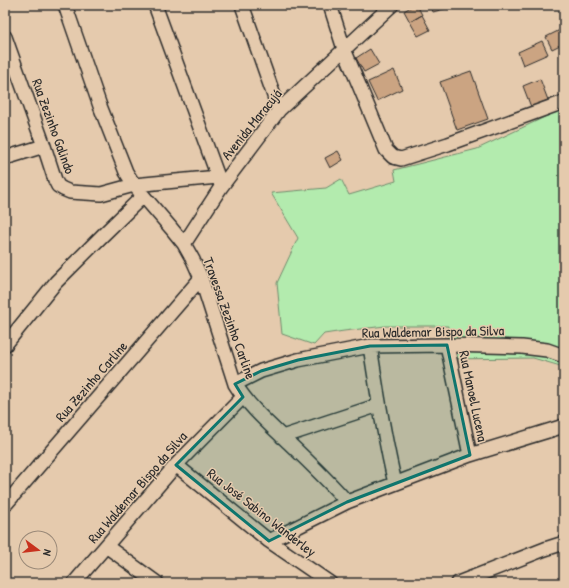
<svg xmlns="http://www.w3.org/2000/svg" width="569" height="588" font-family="'Patrick Hand',sans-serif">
<rect width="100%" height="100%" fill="#e5caad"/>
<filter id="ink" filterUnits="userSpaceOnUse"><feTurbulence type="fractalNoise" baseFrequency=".025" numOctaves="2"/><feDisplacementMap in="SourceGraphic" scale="8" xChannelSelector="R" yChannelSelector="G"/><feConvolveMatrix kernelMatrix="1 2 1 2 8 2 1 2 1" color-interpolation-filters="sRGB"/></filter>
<g filter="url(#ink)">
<!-- green -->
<path fill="#b3ebae" stroke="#6f8b6c" d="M 564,108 L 564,367 L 533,358 L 447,359 L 448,326 L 385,326 L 344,331 L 324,334 L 314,345 L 282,334 L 277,283 L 298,238 L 271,193 L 326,188 L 341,179 L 349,195 L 396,181 L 394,170 L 477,149 Z"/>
<!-- building -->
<path fill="#cba482" stroke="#2b2b2b" d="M 414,5 L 417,5 L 422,15 L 410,22 L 404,11 Z
M 431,5 L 450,5 L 451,7 L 433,12 Z
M 559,5 L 564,5 L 564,8 L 560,9 Z
M 422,15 L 430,30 L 418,36 L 410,22 Z
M 562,29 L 564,33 L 564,43 L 552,49 L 546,37 Z
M 542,41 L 548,54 L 523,65 L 518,52 Z
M 370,49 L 379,64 L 364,72 L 356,58 Z
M 394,70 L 402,89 L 377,101 L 368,82 Z
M 471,71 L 488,119 L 457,130 L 440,82 Z
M 540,79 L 548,100 L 531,107 L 523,86 Z
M 338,151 L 343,160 L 330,168 L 325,158 Z"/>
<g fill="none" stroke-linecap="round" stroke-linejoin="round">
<!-- minor casing -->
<g stroke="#2b2b2b" stroke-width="16">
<path id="minor" d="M 65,5 L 100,106 L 126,172 L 134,185 L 171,228 L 184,244 L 193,260 L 201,278 L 235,384 C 249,407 269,424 289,443 C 309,462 329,481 347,502
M 155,5 L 221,185
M 242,5 L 279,110
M 330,5 L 344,49 L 386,150 L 393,157 L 401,159 L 448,144 L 564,102
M 5,37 L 44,146 L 55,180 L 58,186 L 63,189 L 70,192 L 101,194 L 134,185 L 218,177
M 5,158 L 44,146
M 184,244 L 221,187 L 279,110 L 392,5
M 5,345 L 56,282 L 103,235 L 143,196
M 447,345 L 470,455
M 370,346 C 377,392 384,438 395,483
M 235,384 L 261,371 L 298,360 L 370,346 L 447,345 L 522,347 L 547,350 L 564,356
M 282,437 L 379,405
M 176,465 L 269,541 L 330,583
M 5,505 L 201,278
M 269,541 L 347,502 L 470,455 L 564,426
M 106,546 L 157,583
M 74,583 L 176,465 L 243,397
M 458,583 L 545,549 L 564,543"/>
</g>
<!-- minor -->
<use href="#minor" stroke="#e5caad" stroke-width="13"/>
</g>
</g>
<!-- marked area -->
<path fill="#0f766e" fill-opacity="0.2" stroke="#0f766e" stroke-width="3" stroke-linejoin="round" d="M 447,345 L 470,455 L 347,502 L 269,541 L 176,465 L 243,397 L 235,384 L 261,371 L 298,360 L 370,346 Z"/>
<g text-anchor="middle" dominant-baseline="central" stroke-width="3" stroke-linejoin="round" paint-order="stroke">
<!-- street labels -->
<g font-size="14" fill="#2b2b2b" stroke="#e5caad">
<text transform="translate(251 124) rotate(-51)">Avenida Maracujá</text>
<text transform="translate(54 126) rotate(70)">Rua Zezinho Galindo</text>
<text transform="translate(230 318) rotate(70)">Travessa Zezinho Carline</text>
<text transform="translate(433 331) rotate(-1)">Rua Waldemar Bispo da Silva</text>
<text transform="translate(91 381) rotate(-49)">Rua Zezinho Carline</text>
<text transform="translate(474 396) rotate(78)">Rua Manoel Lucena</text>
<text transform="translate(137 487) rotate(-49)">Rua Waldemar Bispo da Silva</text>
<text transform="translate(262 512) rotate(38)">Rua José Sabino Wanderley</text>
</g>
</g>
<!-- margin -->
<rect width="569" height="588" fill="none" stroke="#e5caad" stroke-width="20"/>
<rect x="10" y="10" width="549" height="568" fill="none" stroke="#2b2b2b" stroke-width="1.5" filter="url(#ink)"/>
<!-- north arrow -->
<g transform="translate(38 550) rotate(105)"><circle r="19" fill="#e5caad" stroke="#9b8a79"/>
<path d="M0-3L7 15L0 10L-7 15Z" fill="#c8321e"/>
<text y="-6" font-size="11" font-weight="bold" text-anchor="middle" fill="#2b2b2b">N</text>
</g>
</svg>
